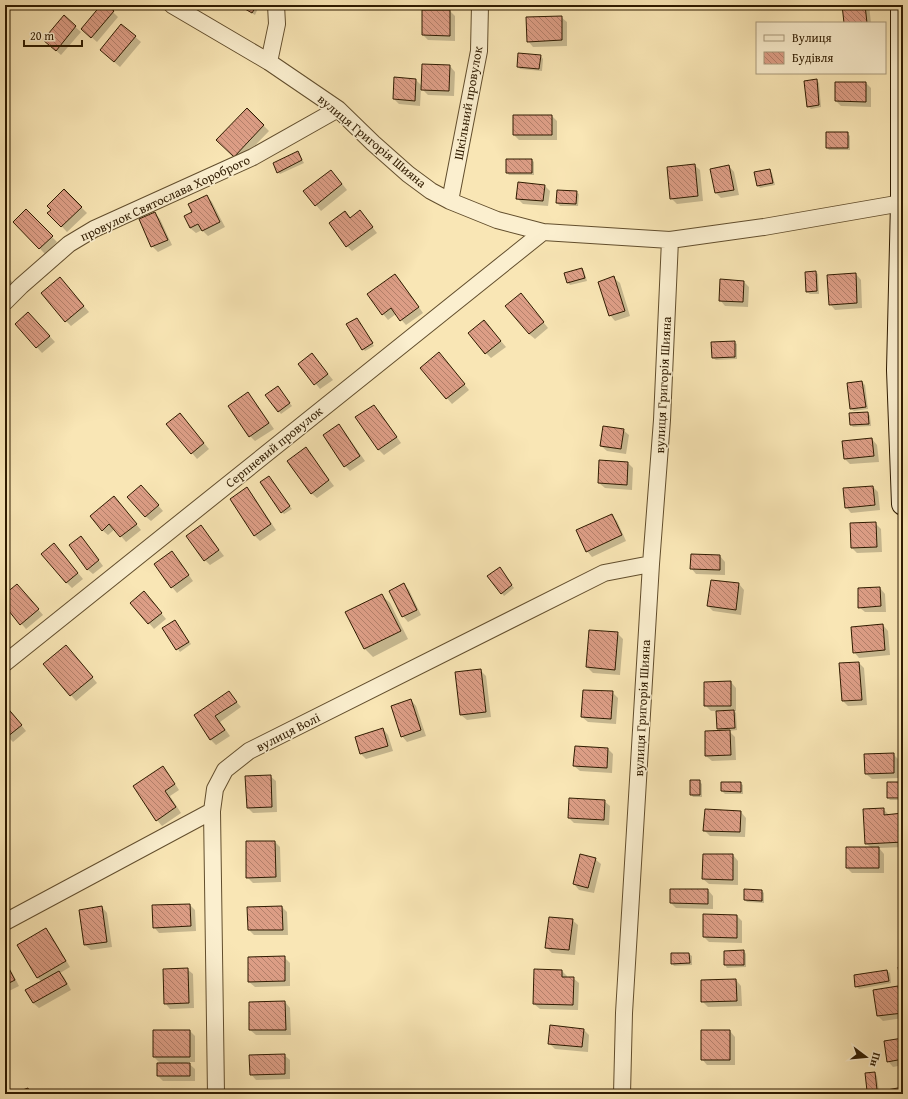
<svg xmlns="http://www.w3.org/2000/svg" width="908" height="1099" font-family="'Gentium Book Plus',serif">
<defs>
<pattern id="building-back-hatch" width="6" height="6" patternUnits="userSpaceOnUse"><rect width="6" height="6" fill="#dd9e86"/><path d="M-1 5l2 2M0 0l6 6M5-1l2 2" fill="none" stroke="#b4806b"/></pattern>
</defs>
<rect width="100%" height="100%" fill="#f9e6b5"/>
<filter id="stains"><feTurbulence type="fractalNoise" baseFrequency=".005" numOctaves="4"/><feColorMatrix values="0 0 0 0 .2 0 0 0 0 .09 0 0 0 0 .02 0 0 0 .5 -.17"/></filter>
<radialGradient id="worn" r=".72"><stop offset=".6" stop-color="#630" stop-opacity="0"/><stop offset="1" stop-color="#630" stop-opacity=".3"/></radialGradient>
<!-- shadow -->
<path fill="#0003" d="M 103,5 L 106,5 L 118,17 L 97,42 L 88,34 Z
M 239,5 L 258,5 L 259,6 L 255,15 Z
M 843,5 L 869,5 L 871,23 L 845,23 Z
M 450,11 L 455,16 L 455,41 L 428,40 L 423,35 Z
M 64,17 L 81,32 L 61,55 L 50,45 Z
M 561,17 L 567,22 L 567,46 L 533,47 L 528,41 Z
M 122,25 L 141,42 L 120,67 L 106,55 Z
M 541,56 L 543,59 L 542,71 L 520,69 L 518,66 Z
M 450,66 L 455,72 L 454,96 L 428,95 L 421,88 L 420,106 L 399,104 L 394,99 L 395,78 L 416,80 L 423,87 Z
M 816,80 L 819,83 L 821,107 L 811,109 L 808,106 Z
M 836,83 L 866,83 L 871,88 L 871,107 L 841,106 L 836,101 Z
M 247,109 L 269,131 L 240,161 L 218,140 Z
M 552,116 L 557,121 L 557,140 L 519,140 L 514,135 Z
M 847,133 L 850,136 L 850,150 L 829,150 L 827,147 Z
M 298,152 L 304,163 L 280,174 L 278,172 Z
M 532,160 L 534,162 L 534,175 L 509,175 L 507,173 Z
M 694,165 L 700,170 L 703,201 L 677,204 L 671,198 Z
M 729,166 L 734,172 L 739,195 L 721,198 L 716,193 Z
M 770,170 L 772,173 L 775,185 L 760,188 L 758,186 Z
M 336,176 L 347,190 L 321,211 L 316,205 Z
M 545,186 L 550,191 L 548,206 L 523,204 L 518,199 Z
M 64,190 L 87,213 L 67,232 L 49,213 Z
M 558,191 L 576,192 L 579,194 L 578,206 L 560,206 L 557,203 Z
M 207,196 L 212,202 L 225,227 L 208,236 L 202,230 L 196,233 L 190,228 L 193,212 Z
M 26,211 L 57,242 L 45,254 L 15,222 Z
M 360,211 L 377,233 L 352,251 L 347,246 L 345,212 L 351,218 Z
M 155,213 L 160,219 L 172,245 L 158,252 L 152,246 Z
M 582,269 L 584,271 L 587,281 L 570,285 L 568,283 L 565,273 Z
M 815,272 L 818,274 L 819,294 L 810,294 L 807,292 Z
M 5,274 L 13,283 L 5,291 Z
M 856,274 L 861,280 L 862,308 L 835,310 L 830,304 Z
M 395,275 L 400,280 L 423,313 L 406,325 L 396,314 L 388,320 L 383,314 Z
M 614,278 L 620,283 L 630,316 L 615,321 L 610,315 Z
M 744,282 L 749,287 L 748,307 L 725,306 L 720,300 Z
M 65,284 L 89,312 L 71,326 L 66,321 Z
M 526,300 L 548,328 L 535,339 L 529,334 Z
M 33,318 L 55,342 L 42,353 L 16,324 Z
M 357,319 L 374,346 L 365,351 L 363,349 Z
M 489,327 L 506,347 L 491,358 L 486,353 Z
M 734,342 L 737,344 L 737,359 L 716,360 L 713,358 Z
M 312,354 L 333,380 L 320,389 L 300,364 Z
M 444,359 L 469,390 L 452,404 L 421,368 Z
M 862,382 L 865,385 L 868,409 L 854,411 L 851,409 Z
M 280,390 L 292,406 L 281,414 L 266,395 Z
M 248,393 L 253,399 L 274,429 L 255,441 L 250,436 Z
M 373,406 L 379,411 L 401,443 L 384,455 L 379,450 L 357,418 Z
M 868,413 L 870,416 L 871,426 L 853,427 L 851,425 Z
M 180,414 L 209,449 L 197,459 L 192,453 Z
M 339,425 L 344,431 L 365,461 L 350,471 L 345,466 Z
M 623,430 L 629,435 L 626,454 L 607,451 L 601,446 Z
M 872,439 L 877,445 L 879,462 L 850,464 L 845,459 L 843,442 Z
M 305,448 L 334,486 L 317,498 L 311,493 Z
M 628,463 L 633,468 L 632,490 L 605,488 L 599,483 Z
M 271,480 L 292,509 L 284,514 L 282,512 Z
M 873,487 L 878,492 L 880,510 L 851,513 L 846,507 Z
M 247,488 L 252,494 L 276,530 L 260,541 L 254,535 Z
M 146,491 L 163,511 L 151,521 L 145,516 Z
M 119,503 L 141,530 L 126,542 L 115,529 L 108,535 L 102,530 Z
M 611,515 L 617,521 L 626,541 L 592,557 L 587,551 Z
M 875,523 L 881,529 L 882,552 L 857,553 L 852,548 Z
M 201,526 L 224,556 L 210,565 L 205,560 Z
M 86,543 L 103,566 L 93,574 L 87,569 Z
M 59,550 L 83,579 L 72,588 L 66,582 Z
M 720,556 L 725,562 L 725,575 L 696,574 L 691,568 Z
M 177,558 L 193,581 L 177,593 L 172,587 Z
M 502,571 L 514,588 L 504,596 L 489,577 Z
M 739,584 L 744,590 L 741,615 L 713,611 L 708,606 Z
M 404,585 L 409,590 L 421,615 L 408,622 L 403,616 Z
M 880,588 L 885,594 L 886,612 L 865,612 L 859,607 Z
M 22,590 L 43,615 L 26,629 L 5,605 L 5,595 Z
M 381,595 L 390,603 L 408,639 L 373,657 L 365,649 L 347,613 Z
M 149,598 L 166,619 L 154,629 L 132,603 Z
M 177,624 L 191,644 L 180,652 L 163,629 Z
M 883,625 L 888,631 L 890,655 L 859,658 L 854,652 Z
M 617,633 L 623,639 L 620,675 L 593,673 L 587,667 Z
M 71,651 L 97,683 L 76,701 L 44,664 Z
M 859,663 L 864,668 L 867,705 L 848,706 L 843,701 Z
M 480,670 L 486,676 L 491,717 L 467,720 L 461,715 Z
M 731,682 L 736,688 L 736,711 L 734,711 L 736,713 L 737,730 L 729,731 L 735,737 L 736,760 L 712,761 L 706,756 L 721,732 L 718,729 L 717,711 L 711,711 L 705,705 Z
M 612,692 L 618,698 L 616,724 L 588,722 L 582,717 Z
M 229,693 L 241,707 L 220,722 L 230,736 L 216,745 L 211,740 L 195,716 Z
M 411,700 L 416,706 L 426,736 L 407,742 L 402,736 Z
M 5,705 L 26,731 L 13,742 L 5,734 Z
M 383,729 L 388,735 L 393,751 L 366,759 L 361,754 Z
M 608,749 L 613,754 L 612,773 L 580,771 L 574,766 Z
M 893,754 L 899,760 L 899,778 L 872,779 L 866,774 Z
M 5,756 L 8,760 L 5,763 Z
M 163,767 L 168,773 L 179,790 L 170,796 L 181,813 L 162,826 L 157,820 Z
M 270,776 L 276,781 L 277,812 L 253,813 L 248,808 L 246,777 Z
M 699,781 L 702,784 L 702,797 L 693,797 L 691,794 Z
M 722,783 L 740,783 L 743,785 L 743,794 L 725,794 L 722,791 Z
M 889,799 L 903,799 L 903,800 L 890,800 Z
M 604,801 L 610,806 L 609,825 L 574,823 L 569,818 Z
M 883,809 L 889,815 L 903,814 L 903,847 L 879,848 L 884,854 L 884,873 L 852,873 L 847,868 L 871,848 L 866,843 Z
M 705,810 L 741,812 L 746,818 L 745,837 L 710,836 L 704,830 Z
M 275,842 L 280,847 L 281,882 L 253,883 L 247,877 Z
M 581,855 L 595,859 L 601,864 L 594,893 L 579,890 L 574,884 Z
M 704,855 L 733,855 L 738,861 L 738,885 L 709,884 L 703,879 Z
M 708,890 L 713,896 L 713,909 L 676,908 L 671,903 Z
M 745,890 L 762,891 L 764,893 L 764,903 L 747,902 L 745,900 Z
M 190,905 L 195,910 L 196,931 L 159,933 L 154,927 Z
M 102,907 L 107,913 L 112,947 L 91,950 L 85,945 L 80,910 Z
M 282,907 L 287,912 L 288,935 L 254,935 L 249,930 Z
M 737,916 L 742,921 L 742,943 L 709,942 L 704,937 Z
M 572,920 L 578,925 L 575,955 L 552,953 L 546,947 Z
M 46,929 L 51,935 L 70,967 L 60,973 L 64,977 L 71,990 L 39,1008 L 33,1003 L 42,982 L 38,978 Z
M 744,951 L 746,954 L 746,967 L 727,968 L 725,965 L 725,952 Z
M 689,954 L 692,956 L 692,965 L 674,966 L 672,963 Z
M 285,958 L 290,963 L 290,986 L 255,987 L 249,982 Z
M 5,959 L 19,986 L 5,993 Z
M 187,969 L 193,974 L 194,1008 L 170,1009 L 165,1003 Z
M 562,971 L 567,976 L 567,978 L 573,978 L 579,983 L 578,1010 L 540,1009 L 534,1004 Z
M 887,971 L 890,973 L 891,983 L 859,989 L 856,986 Z
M 736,980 L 741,986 L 742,1006 L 708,1007 L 702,1001 L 702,981 Z
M 898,987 L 903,992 L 903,1018 L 883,1021 L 877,1015 Z
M 285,1002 L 290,1008 L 291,1035 L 256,1035 L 250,1030 Z
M 551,1026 L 584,1030 L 589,1035 L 588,1052 L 555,1049 L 549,1043 Z
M 154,1031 L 190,1031 L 195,1036 L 195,1062 L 187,1062 L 195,1069 L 195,1081 L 163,1081 L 158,1076 L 158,1064 L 161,1064 L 154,1057 Z
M 730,1031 L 735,1037 L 735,1065 L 707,1065 L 702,1059 Z
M 903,1039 L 903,1065 L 893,1067 L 888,1061 Z
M 284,1055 L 290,1060 L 290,1079 L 256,1080 L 251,1074 Z
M 874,1073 L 877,1076 L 879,1092 L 871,1093 L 868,1090 Z"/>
<!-- building -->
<path fill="url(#building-back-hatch)" stroke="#2f1b00" d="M 101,5 L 107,5 L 114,11 L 91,38 L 81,29 Z
M 238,5 L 257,5 L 252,13 Z
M 842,5 L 865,5 L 867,23 L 844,23 Z
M 422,10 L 450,10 L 450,36 L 422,35 Z
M 64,15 L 76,26 L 56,51 L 43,40 Z
M 562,16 L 562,40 L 527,42 L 526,17 Z
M 121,24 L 136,36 L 114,62 L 100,50 Z
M 518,53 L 541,55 L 539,69 L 517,67 Z
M 422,64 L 450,65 L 449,91 L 421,90 Z
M 394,77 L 416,79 L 415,101 L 393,99 Z
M 817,79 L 819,105 L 807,107 L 804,81 Z
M 835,82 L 866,82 L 866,102 L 835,101 Z
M 247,108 L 264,125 L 234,157 L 216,140 Z
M 513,115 L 552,115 L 552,135 L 513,135 Z
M 826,132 L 848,132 L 848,148 L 826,148 Z
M 298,151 L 302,160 L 277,173 L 273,163 Z
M 506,159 L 532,159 L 532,173 L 506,173 Z
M 695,164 L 698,196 L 670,199 L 667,167 Z
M 729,165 L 734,190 L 715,193 L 710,169 Z
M 770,169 L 773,183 L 757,186 L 754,172 Z
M 331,170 L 342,184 L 315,206 L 303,191 Z
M 518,182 L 545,185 L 543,201 L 516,199 Z
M 64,189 L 82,207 L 61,227 L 47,213 L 51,210 L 47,206 Z
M 557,190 L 577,191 L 576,204 L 556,203 Z
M 207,195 L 220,222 L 202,231 L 198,224 L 190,228 L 184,216 L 192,212 L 188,204 Z
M 26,209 L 53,236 L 39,249 L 13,222 Z
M 360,210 L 373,227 L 346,247 L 329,223 L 345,211 L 350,218 Z
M 155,212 L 168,240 L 151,247 L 139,219 Z
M 582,268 L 585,278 L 567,283 L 564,273 Z
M 816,271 L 817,291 L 806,292 L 805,272 Z
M 856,273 L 857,303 L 829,305 L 827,275 Z
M 395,274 L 419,307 L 400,321 L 391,308 L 382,315 L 367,294 Z
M 614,276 L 625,311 L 609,316 L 598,282 Z
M 60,277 L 84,306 L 65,322 L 41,293 Z
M 720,279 L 744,281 L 743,302 L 719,301 Z
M 521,293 L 544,322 L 529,334 L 505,306 Z
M 28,312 L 50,336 L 36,348 L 15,324 Z
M 357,318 L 373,343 L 362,350 L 346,324 Z
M 484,320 L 501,341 L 485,354 L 468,333 Z
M 735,341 L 735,357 L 712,358 L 711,342 Z
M 439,352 L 465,384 L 446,399 L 420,368 Z
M 312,353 L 328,374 L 314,385 L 298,364 Z
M 862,381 L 866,407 L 850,409 L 847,383 Z
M 278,386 L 290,403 L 278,412 L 265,395 Z
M 248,392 L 269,423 L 249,437 L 228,406 Z
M 374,405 L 397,437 L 378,450 L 355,417 Z
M 868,412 L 869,424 L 850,425 L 849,413 Z
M 180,413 L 204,443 L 191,454 L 166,424 Z
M 339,424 L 360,456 L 344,467 L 323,435 Z
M 603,426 L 624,429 L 621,449 L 600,446 Z
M 872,438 L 874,456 L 844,459 L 842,441 Z
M 306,447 L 329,480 L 311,494 L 287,461 Z
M 599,460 L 628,462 L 627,485 L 598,483 Z
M 269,476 L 290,506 L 281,513 L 260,482 Z
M 141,485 L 159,505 L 145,517 L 127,497 Z
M 873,486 L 875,505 L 845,508 L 843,488 Z
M 247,487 L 271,524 L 254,536 L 230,499 Z
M 114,496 L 137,524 L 120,537 L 109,524 L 102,531 L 90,516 Z
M 612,514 L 622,535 L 586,552 L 576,530 Z
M 876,522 L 877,547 L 851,548 L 850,523 Z
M 201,525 L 219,550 L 204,561 L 186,536 Z
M 81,536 L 99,560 L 87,570 L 69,545 Z
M 54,543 L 78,573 L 66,583 L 41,554 Z
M 172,551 L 189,575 L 171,588 L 154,564 Z
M 691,554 L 720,555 L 720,570 L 690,569 Z
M 500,567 L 512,585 L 501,594 L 487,576 Z
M 711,580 L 739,583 L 736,610 L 707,606 Z
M 404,583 L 417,610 L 402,617 L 389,591 Z
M 17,584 L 39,609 L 20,625 L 5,606 L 5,594 Z
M 880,587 L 881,606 L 858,608 L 858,588 Z
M 144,591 L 162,613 L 148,624 L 130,603 Z
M 382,594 L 401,631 L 364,649 L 345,612 Z
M 175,620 L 189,642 L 176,650 L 162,628 Z
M 883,624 L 885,650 L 853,653 L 851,627 Z
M 589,630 L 618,632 L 615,670 L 586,667 Z
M 66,645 L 93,677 L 70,696 L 43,664 Z
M 859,662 L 862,700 L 842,701 L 839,663 Z
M 481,669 L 486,712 L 460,715 L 455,672 Z
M 731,681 L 731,706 L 704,706 L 704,682 Z
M 583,690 L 613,691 L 611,719 L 581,717 Z
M 229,691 L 237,702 L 215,716 L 225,730 L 210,740 L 194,715 Z
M 411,699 L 421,730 L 401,737 L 391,706 Z
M 5,705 L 22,725 L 7,737 L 5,735 Z
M 734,710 L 735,728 L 717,729 L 716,711 Z
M 383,728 L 388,746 L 360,754 L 355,737 Z
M 730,730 L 731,755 L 705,756 L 705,731 Z
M 575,746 L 608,748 L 607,768 L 573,766 Z
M 894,753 L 894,773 L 865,774 L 864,754 Z
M 163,766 L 175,784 L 165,791 L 176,807 L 156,821 L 133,786 Z
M 271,775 L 272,807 L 247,808 L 245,776 Z
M 690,780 L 700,780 L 700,795 L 690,795 Z
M 721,782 L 741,782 L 741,792 L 721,791 Z
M 887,782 L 903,782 L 903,798 L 887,798 Z
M 569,798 L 605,800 L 604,820 L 568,818 Z
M 884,808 L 884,815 L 903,813 L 903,842 L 865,844 L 863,809 Z
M 705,809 L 741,811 L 740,832 L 703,831 Z
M 246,841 L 275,841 L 276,877 L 246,878 Z
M 846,847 L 879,847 L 879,868 L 846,868 Z
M 580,854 L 596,858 L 588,888 L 573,884 Z
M 703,854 L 733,854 L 733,880 L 702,879 Z
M 670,889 L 708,889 L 708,904 L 670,903 Z
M 744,889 L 762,890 L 762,901 L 744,900 Z
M 190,904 L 191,926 L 153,928 L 152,905 Z
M 102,906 L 107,942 L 84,945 L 79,910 Z
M 282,906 L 283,930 L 248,930 L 247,907 Z
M 703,914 L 737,915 L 737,938 L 703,937 Z
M 549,917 L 573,919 L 569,950 L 545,948 Z
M 46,928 L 66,961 L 37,978 L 17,945 Z
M 744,950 L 744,965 L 724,965 L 724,951 Z
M 671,953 L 689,953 L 690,963 L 671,964 Z
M 285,956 L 285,981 L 248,982 L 248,957 Z
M 5,961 L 15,980 L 5,985 Z
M 903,966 L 903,980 L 900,980 L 898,967 Z
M 188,968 L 189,1003 L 164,1004 L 163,969 Z
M 534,969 L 562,970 L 562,977 L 574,977 L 573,1005 L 533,1004 Z
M 887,970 L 889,981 L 855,987 L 854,975 Z
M 59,971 L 67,984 L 33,1003 L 25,990 Z
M 736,979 L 737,1001 L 701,1002 L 701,980 Z
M 898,986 L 899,993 L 903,992 L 903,1013 L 877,1016 L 873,990 Z
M 285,1001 L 286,1030 L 249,1030 L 249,1002 Z
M 550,1025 L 584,1029 L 582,1047 L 548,1044 Z
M 153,1030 L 190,1030 L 190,1057 L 153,1057 Z
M 701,1030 L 730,1030 L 730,1060 L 701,1060 Z
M 903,1038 L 903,1059 L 887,1062 L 884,1041 Z
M 285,1054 L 285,1074 L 250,1075 L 249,1055 Z
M 157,1063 L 190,1063 L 190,1076 L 157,1076 Z
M 875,1072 L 877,1090 L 867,1091 L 865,1073 Z
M 903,1087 L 903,1094 L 888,1094 L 887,1090 Z
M 28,1088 L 30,1094 L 12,1094 Z
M 701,1092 L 731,1093 L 731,1094 L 701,1094 Z
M 158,1093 L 192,1093 L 192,1094 L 158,1094 Z"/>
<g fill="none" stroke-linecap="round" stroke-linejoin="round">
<!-- street casing -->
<g stroke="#624e2d" stroke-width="18">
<path id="street" d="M 172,5 L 269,62 L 338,109 L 373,143 L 408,174 L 431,191 L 450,201 L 497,220 L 543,232 L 670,240 L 662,420 L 651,564 L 624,1013 L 622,1094
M 269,62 L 277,24 L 276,5
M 450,201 L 479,51 L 480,5
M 670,240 L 764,227 L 902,203
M 5,302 L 21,286 L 69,244 L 94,229 L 253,157 L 338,109
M 5,663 L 543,232
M 5,922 L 212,811
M 216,1094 L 212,811 L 215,789 L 225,770 L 249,751 L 604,573 L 651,564"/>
</g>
<!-- secondary casing -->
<g stroke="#2f1b00" stroke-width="24">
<path id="secondary" d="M 902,5 L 902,203 L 898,370 L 903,504"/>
</g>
<!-- street -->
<use href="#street" stroke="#fbefcf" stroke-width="16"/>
<!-- secondary -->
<use href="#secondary" stroke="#fbefcf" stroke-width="22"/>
</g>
<g text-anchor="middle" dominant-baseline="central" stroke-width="3" stroke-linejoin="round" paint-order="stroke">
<!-- street labels -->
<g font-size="13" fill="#2f1b00" stroke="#fbefcf">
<text transform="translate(468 103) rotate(-80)">Шкільний провулок</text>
<text transform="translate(372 141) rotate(40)">вулиця Григорія Шияна</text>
<text transform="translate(165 198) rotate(-25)">провулок Святослава Хороброго</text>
<text transform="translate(663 385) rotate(-87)">вулиця Григорія Шияна</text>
<text transform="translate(274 447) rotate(-39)">Серпневий провулок</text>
<text transform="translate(642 708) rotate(-87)">вулиця Григорія Шияна</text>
<text transform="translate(288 732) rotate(-27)">вулиця Волі</text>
</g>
</g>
<!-- margin -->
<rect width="908" height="1099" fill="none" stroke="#f9e6b5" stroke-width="20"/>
<rect x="6" y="6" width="896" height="1087" fill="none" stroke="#2f1b00" stroke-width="2"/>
<rect x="10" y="10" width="888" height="1079" fill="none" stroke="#2f1b00"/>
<!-- legend -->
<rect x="756" y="22" width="130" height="52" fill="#fbefcf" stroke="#a99a7c"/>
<rect x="764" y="35" width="20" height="6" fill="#fbefcf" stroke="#a99a7c"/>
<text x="792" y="42" font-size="12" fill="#2f1b00">Вулиця</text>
<rect x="764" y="52" width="20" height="12" fill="url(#building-back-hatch)" stroke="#a99a7c"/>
<text x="792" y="62" font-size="12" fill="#2f1b00">Будівля</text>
<!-- north arrow -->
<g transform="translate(866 1057) rotate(106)" stroke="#fbefcf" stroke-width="3" paint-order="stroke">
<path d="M0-3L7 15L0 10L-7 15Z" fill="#2f1b00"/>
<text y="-6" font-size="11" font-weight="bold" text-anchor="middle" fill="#2f1b00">Пн</text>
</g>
<!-- scale -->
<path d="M24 40v6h58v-6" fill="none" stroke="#2f1b00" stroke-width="2"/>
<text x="30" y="40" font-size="12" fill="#2f1b00" stroke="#fbefcf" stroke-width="3" paint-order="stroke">20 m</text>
<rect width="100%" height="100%" filter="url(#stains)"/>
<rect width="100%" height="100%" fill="url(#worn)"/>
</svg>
